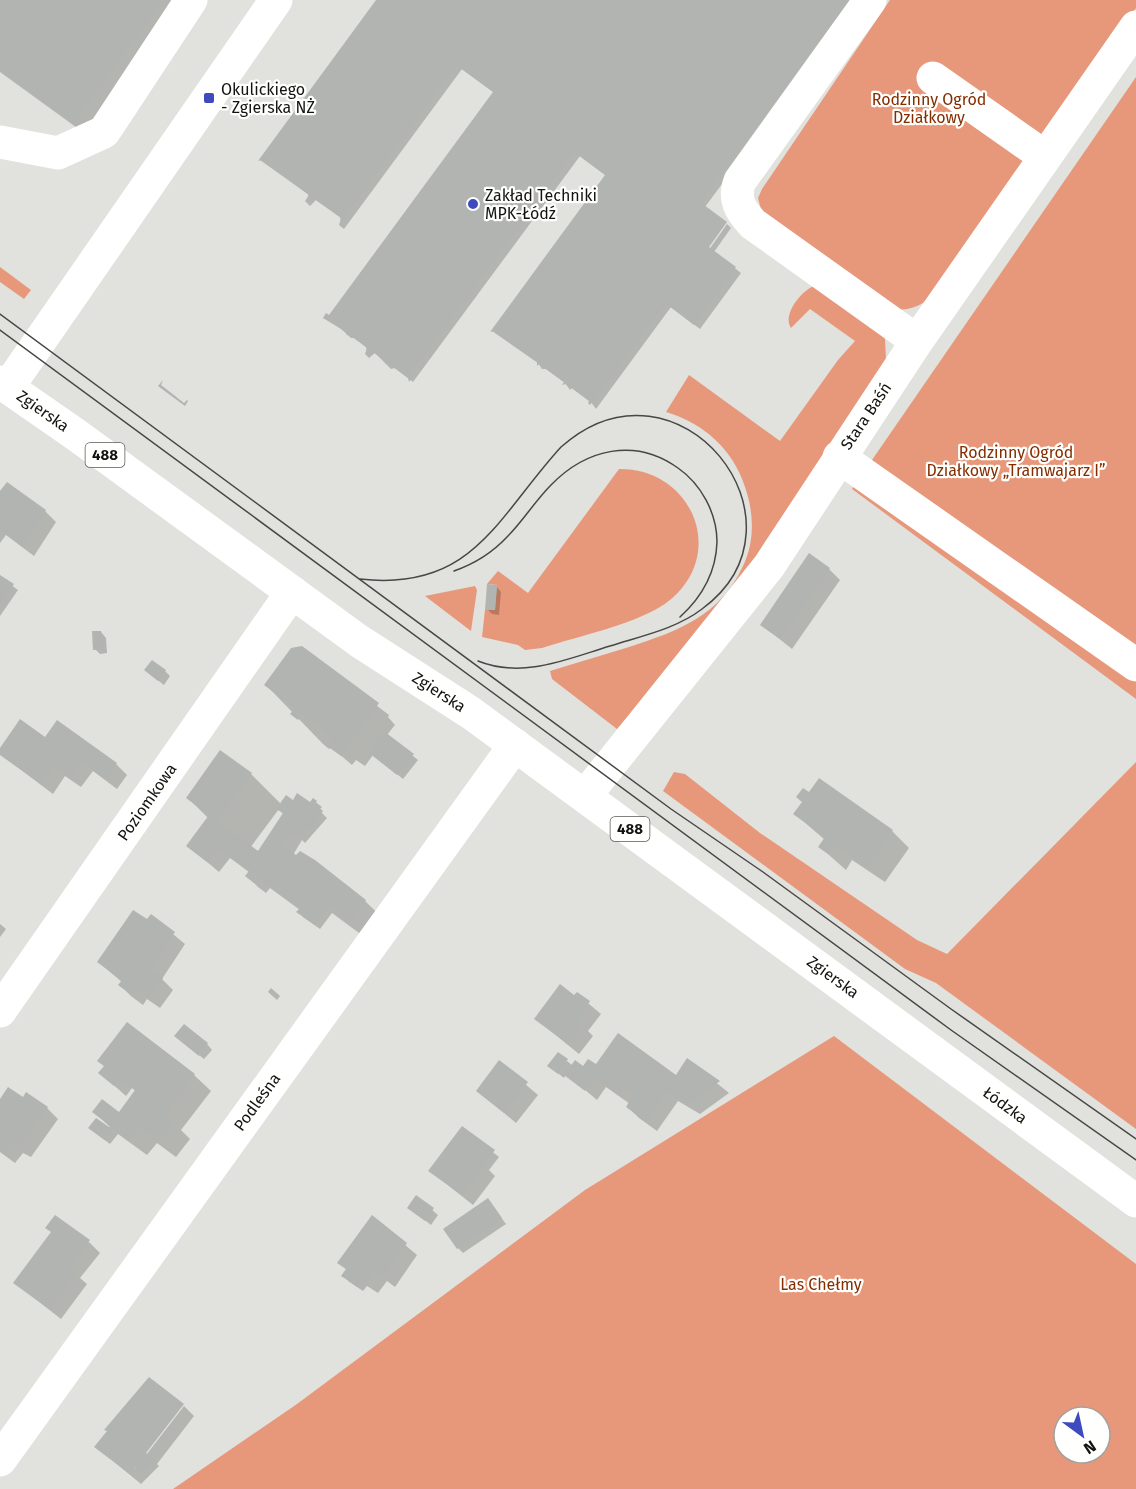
<svg xmlns="http://www.w3.org/2000/svg" width="1136" height="1489" font-family="'Fira Sans',sans-serif">
<rect width="100%" height="100%" fill="#e1e1dd"/>
<!-- green -->
<path fill="#e8987a" fill-rule="evenodd" d="M 890,0 L 1136,0 L 1136,8 L 933,295 C 921,306 910,311 894,309 L 762,213 L 758,198 L 762,189 Z
M 1136,77 L 1136,699 L 852,489 Z
M 0,267 L 31,290 L 24,299 L 0,282 Z
M 814,286 L 880,330 L 885,339 L 886,360 L 731,596 L 617,729 L 552,679 L 550,671 C 576,663 603,655 629,647 C 678,631 720,616 743,566 C 755,541 754,513 745,487 C 733,449 703,423 666,412 L 689,375 L 780,441 L 838,360 L 855,341 L 810,309 L 791,328 C 782,315 801,291 814,286 Z
M 619,469 C 691,468 728,552 670,600 C 642,623 578,636 542,648 L 525,650 L 518,645 L 482,637 L 485,610 L 495,610 L 497,585 L 487,584 L 498,571 L 528,593 Z
M 475,586 L 477,590 L 471,631 L 425,596 Z
M 1136,762 L 1136,1129 L 936,983 L 905,969 L 663,791 L 674,772 L 685,774 L 760,833 L 917,940 L 947,954 Z
M 834,1036 L 1136,1264 L 1136,1489 L 173,1489 L 297,1404 L 585,1190 ZM 1064,1417 L 1100,1417 L 1100,1453 L 1064,1453 Z"/>
<!-- shadow -->
<path fill="#0003" fill-rule="evenodd" d="M 0,0 L 192,0 L 91,138 L 0,72 Z
M 378,0 L 853,0 L 856,3 L 705,207 L 703,252 L 706,254 L 727,224 L 731,228 L 714,252 L 741,273 L 700,329 L 671,307 L 596,409 L 591,402 L 572,388 L 570,390 L 565,383 L 546,369 L 542,369 L 538,363 L 492,331 L 607,176 L 580,156 L 413,382 L 395,368 L 391,369 L 375,353 L 369,358 L 365,354 L 367,348 L 355,338 L 351,338 L 329,318 L 495,93 L 462,69 L 344,229 L 339,225 L 341,218 L 316,200 L 310,206 L 305,201 L 309,195 L 260,160 Z
M 0,493 L 45,511 L 56,522 L 34,556 L 6,535 L 0,543 Z
M 829,569 L 840,580 L 792,649 L 762,625 Z
M 0,577 L 18,590 L 0,616 Z
M 496,586 L 501,592 L 499,615 L 492,614 L 487,609 Z
M 101,632 L 106,638 L 107,653 L 100,654 L 95,649 Z
M 301,648 L 389,715 L 388,717 L 395,725 L 387,735 L 418,760 L 403,779 L 373,755 L 365,766 L 356,760 L 352,765 L 331,747 L 329,749 L 323,744 L 266,685 Z
M 165,671 L 170,676 L 164,685 L 151,675 Z
M 45,739 L 116,764 L 127,775 L 117,789 L 93,771 L 81,787 L 65,776 L 53,794 L 0,754 L 0,751 Z
M 220,752 L 251,774 L 281,804 L 293,802 L 310,805 L 313,800 L 322,807 L 319,810 L 327,818 L 305,843 L 302,840 L 293,855 L 365,901 L 396,931 L 382,950 L 332,913 L 320,929 L 303,917 L 300,910 L 270,888 L 266,893 L 258,887 L 247,876 L 249,872 L 230,858 L 219,872 L 188,846 L 209,819 L 188,798 ZM 279,809 L 284,815 L 258,853 L 250,848 Z
M 803,803 L 892,831 L 909,848 L 885,882 L 852,860 L 846,870 L 820,847 L 825,840 L 795,814 Z
M 151,916 L 185,944 L 162,979 L 173,990 L 160,1008 L 147,999 L 143,1005 L 131,996 L 120,985 L 122,982 L 98,962 Z
M 0,924 L 6,929 L 0,937 Z
M 271,988 L 280,996 L 277,1000 L 268,992 Z
M 577,994 L 601,1014 L 588,1031 L 593,1036 L 579,1054 L 536,1019 Z
M 182,1041 L 207,1044 L 212,1050 L 204,1059 Z
M 688,1060 L 729,1093 L 700,1114 L 678,1101 L 657,1131 L 639,1118 L 628,1107 L 630,1104 L 606,1087 L 597,1100 L 566,1074 L 564,1078 L 555,1071 L 567,1061 L 573,1066 L 596,1066 L 676,1077 Z
M 499,1062 L 538,1095 L 516,1123 L 478,1091 Z
M 100,1073 L 194,1075 L 211,1091 L 181,1130 L 190,1139 L 176,1157 L 157,1143 L 147,1155 L 118,1134 L 110,1144 L 95,1133 L 110,1127 L 94,1112 L 119,1114 L 137,1092 L 132,1088 L 126,1096 Z
M 0,1101 L 47,1108 L 58,1119 L 31,1157 L 23,1153 L 15,1163 L 0,1152 Z
M 462,1128 L 499,1157 L 489,1170 L 495,1176 L 473,1205 L 430,1171 Z
M 417,1197 L 438,1215 L 431,1225 L 409,1208 Z
M 488,1200 L 506,1224 L 463,1253 L 458,1248 Z
M 372,1217 L 417,1255 L 395,1287 L 387,1281 L 378,1293 L 367,1286 L 363,1291 L 348,1281 L 347,1270 L 339,1263 Z
M 89,1242 L 100,1253 L 80,1278 L 87,1284 L 61,1319 L 15,1283 Z
M 184,1406 L 194,1416 L 157,1464 L 159,1466 L 141,1484 L 96,1447 L 136,1468 Z"/>
<!-- building -->
<path fill="#b1b4b0" d="M 0,0 L 163,0 L 73,123 L 0,69 Z
M 376,0 L 849,0 L 700,202 L 727,222 L 709,247 L 736,267 L 694,325 L 665,303 L 590,405 L 588,403 L 589,401 L 566,384 L 562,385 L 564,382 L 539,364 L 537,366 L 537,362 L 494,331 L 490,332 L 605,175 L 574,152 L 409,375 L 413,375 L 409,382 L 408,378 L 389,364 L 385,364 L 386,362 L 377,355 L 369,349 L 367,351 L 366,347 L 348,334 L 347,336 L 346,332 L 323,318 L 326,313 L 329,315 L 493,92 L 456,65 L 341,221 L 340,217 L 310,196 L 309,198 L 308,194 L 262,160 L 258,161 Z
M 163,380 L 161,385 L 184,403 L 187,400 L 188,401 L 185,406 L 158,386 Z
M 7,482 L 46,510 L 23,546 L 0,530 L 0,491 Z
M 809,553 L 830,568 L 780,639 L 760,625 Z
M 0,575 L 14,584 L 0,604 Z
M 487,584 L 497,585 L 495,610 L 485,610 Z
M 92,631 L 101,631 L 103,649 L 93,650 Z
M 302,646 L 379,703 L 341,756 L 327,746 L 334,737 L 303,714 L 298,720 L 290,714 L 295,708 L 264,685 L 291,648 Z
M 152,660 L 166,670 L 158,681 L 144,670 Z
M 20,719 L 45,737 L 57,720 L 117,763 L 105,779 L 81,761 L 70,777 L 54,766 L 41,784 L 0,755 L 0,748 Z
M 385,732 L 414,754 L 397,775 L 369,753 Z
M 220,750 L 252,773 L 217,821 L 258,851 L 283,813 L 276,809 L 286,795 L 293,800 L 297,793 L 310,802 L 313,798 L 317,801 L 315,804 L 323,811 L 309,830 L 306,829 L 299,839 L 290,831 L 281,844 L 296,855 L 300,851 L 315,860 L 366,900 L 351,921 L 330,905 L 315,925 L 296,912 L 300,908 L 284,896 L 258,878 L 254,883 L 245,876 L 249,871 L 218,848 L 207,862 L 186,846 L 209,815 L 186,798 Z
M 819,778 L 893,830 L 868,867 L 835,844 L 828,854 L 818,847 L 825,837 L 793,814 L 802,802 L 796,797 L 803,788 L 809,792 Z
M 133,910 L 147,919 L 151,914 L 175,932 L 150,969 L 163,978 L 149,998 L 135,989 L 132,995 L 118,985 L 122,980 L 97,962 Z
M 560,984 L 574,995 L 577,992 L 590,1001 L 578,1020 L 583,1024 L 568,1044 L 534,1019 Z
M 127,1022 L 195,1074 L 165,1114 L 174,1121 L 159,1141 L 139,1127 L 129,1140 L 92,1112 L 102,1099 L 119,1112 L 135,1090 L 120,1079 L 114,1086 L 98,1073 L 104,1066 L 97,1061 Z
M 184,1024 L 208,1043 L 199,1056 L 174,1036 Z
M 618,1033 L 676,1075 L 687,1058 L 720,1081 L 688,1104 L 667,1091 L 645,1121 L 626,1107 L 634,1094 L 623,1086 L 618,1094 L 594,1077 L 585,1091 L 564,1075 L 575,1060 L 583,1066 L 588,1059 L 596,1064 Z
M 558,1052 L 568,1059 L 558,1074 L 547,1066 Z
M 499,1060 L 528,1082 L 504,1113 L 476,1091 Z
M 8,1087 L 23,1097 L 26,1092 L 48,1107 L 19,1147 L 12,1143 L 4,1154 L 0,1151 L 0,1099 Z
M 96,1118 L 112,1129 L 105,1140 L 88,1128 Z
M 462,1126 L 495,1150 L 462,1195 L 428,1171 Z
M 416,1195 L 434,1208 L 425,1221 L 407,1208 Z
M 488,1198 L 502,1218 L 457,1249 L 443,1229 Z
M 55,1215 L 90,1240 L 70,1267 L 77,1272 L 49,1309 L 13,1283 L 51,1232 L 45,1228 Z
M 372,1215 L 407,1243 L 383,1277 L 375,1271 L 366,1283 L 362,1281 L 358,1287 L 341,1276 L 346,1269 L 337,1263 Z
M 149,1377 L 184,1404 L 146,1453 L 155,1460 L 143,1474 L 135,1467 L 130,1474 L 94,1447 L 107,1431 L 104,1430 Z"/>
<g fill="none" stroke-linecap="round" stroke-linejoin="round">
<!-- minor -->
<path stroke="#fff" stroke-width="33" d="M 870,0 L 740,181 C 733,199 740,210 753,224 L 917,341
M 933,78 L 1044,156
M 0,142 L 58,153 L 104,132 L 191,0
M 8,387 L 276,0
M 839,457 L 1136,665
M 585,796 L 769,566 L 917,341 L 1136,27
M 0,1011 L 292,592
M 0,1460 L 515,745"/>
<!-- major -->
<path stroke="#fff" stroke-width="33" d="M 0,382 L 75,434 L 359,641 L 471,713 L 1136,1201"/>
<!-- tram -->
<path stroke="#474745" stroke-width="1.5" d="M 0,314 L 671,809 L 763,872 L 951,1009 L 1136,1139
M 0,330 L 951,1030 L 1136,1160
M 454,571 C 474,564 492,553 507,537 C 523,521 535,501 551,485 C 586,449 635,437 678,468 C 701,484 717,513 717,542 C 716,572 702,597 680,617
M 360,579 C 473,592 497,517 561,447 C 678,343 820,522 702,609 C 676,629 641,636 610,646 C 567,659 523,679 478,661"/>
</g>
<!-- markers -->
<g fill="#3e4bbe" stroke="#fffffe" stroke-width="2">
<rect x="203" y="92" width="12" height="12" rx="3"/>
<circle cx="473" cy="204" r="6"/>
</g>
<g text-anchor="middle" dominant-baseline="central" stroke-width="4.5" stroke-linejoin="round" paint-order="stroke">
<!-- shield labels -->
<g fill="#fffffe" stroke="#5a5a59" stroke-width="1.5">
<rect x="85.5" y="443" width="39" height="24" rx="4.5"/>
<rect x="610.5" y="817" width="39" height="24" rx="4.5"/>
</g>
<g font-size="15" font-weight="bold" fill="#131312">
<text x="105" y="455">488</text>
<text x="630" y="829">488</text>
</g>
<!-- poi labels -->
<g font-size="16" fill="#131312" stroke="#fffffe" text-anchor="start">
<text x="221" y="89">Okulickiego<tspan x="221" dy="18">- Zgierska NŻ</tspan></text>
<text x="485" y="195">Zakład Techniki<tspan x="485" dy="18">MPK-Łódź</tspan></text>
</g>
<!-- park labels -->
<g font-size="16" fill="#832d00" stroke="#fffffe">
<text x="929" y="99">Rodzinny Ogród<tspan x="929" dy="18">Działkowy</tspan></text>
<text x="1016" y="452">Rodzinny Ogród<tspan x="1016" dy="18">Działkowy „Tramwajarz I”</tspan></text>
<text x="821" y="1284">Las Chełmy</text>
</g>
<!-- street labels -->
<g font-size="16" fill="#131312" stroke="#fffffe">
<text transform="translate(43 411) rotate(35)">Zgierska</text>
<text transform="translate(866 416) rotate(-56)">Stara Baśń</text>
<text transform="translate(439 692) rotate(33)">Zgierska</text>
<text transform="translate(147 802) rotate(-55)">Poziomkowa</text>
<text transform="translate(833 977) rotate(36)">Zgierska</text>
<text transform="translate(257 1102) rotate(-54)">Podleśna</text>
<text transform="translate(1005 1105) rotate(36)">Łódzka</text>
</g>
</g>
<!-- north arrow -->
<g transform="translate(1082 1435) rotate(147)"><circle r="28" fill="#fffffe" stroke="#a1a1a0" stroke-width="1.5"/>
<path d="M0-4.5L10 22L0 15L-10 22Z" fill="#3e4bbe"/>
<text y="-9" font-size="16" font-weight="bold" text-anchor="middle" fill="#131312">N</text>
</g>
</svg>
